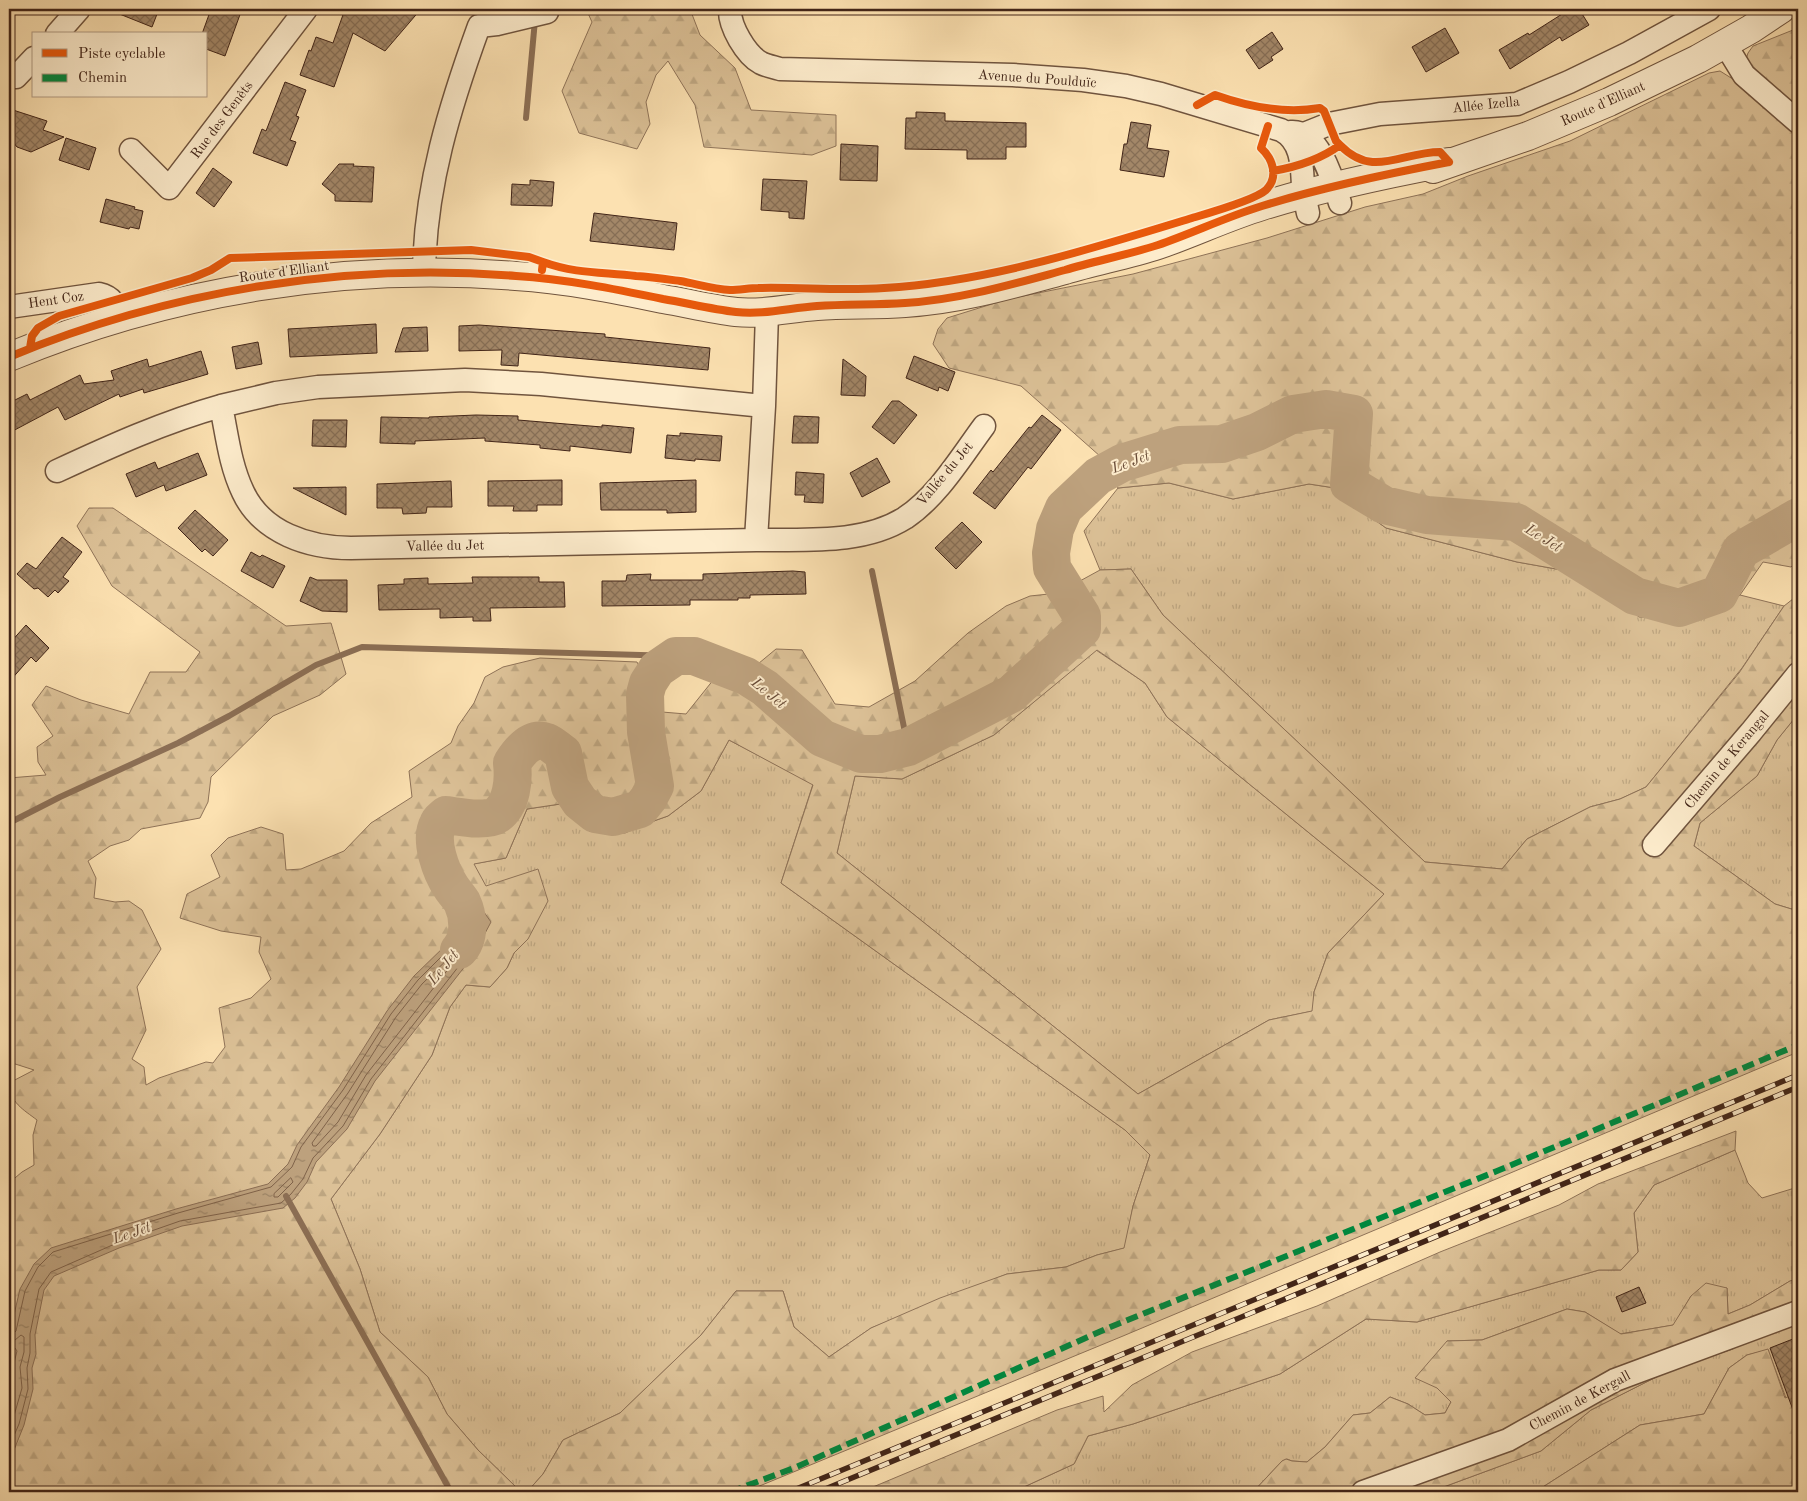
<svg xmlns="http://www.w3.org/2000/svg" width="1807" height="1501" font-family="'Old Standard TT',serif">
<defs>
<pattern id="grass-tufts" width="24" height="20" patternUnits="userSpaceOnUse" patternTransform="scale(1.25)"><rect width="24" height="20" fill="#dcc197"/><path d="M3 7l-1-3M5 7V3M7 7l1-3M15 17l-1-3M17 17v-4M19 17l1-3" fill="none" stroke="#bea681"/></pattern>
<pattern id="forest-firs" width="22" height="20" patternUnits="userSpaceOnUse" patternTransform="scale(1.25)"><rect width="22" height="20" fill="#dcc197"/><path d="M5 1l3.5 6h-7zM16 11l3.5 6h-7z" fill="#bea681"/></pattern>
<pattern id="water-ripples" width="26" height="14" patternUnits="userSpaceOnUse" patternTransform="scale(1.25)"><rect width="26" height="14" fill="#bda17d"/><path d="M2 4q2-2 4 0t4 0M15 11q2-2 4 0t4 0" fill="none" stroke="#9b8365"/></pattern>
<pattern id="building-cross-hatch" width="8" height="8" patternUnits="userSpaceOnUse" patternTransform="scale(1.25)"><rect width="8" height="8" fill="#a38768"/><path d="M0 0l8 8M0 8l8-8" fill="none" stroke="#866e55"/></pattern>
</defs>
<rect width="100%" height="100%" fill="#fce1b1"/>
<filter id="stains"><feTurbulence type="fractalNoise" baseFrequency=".004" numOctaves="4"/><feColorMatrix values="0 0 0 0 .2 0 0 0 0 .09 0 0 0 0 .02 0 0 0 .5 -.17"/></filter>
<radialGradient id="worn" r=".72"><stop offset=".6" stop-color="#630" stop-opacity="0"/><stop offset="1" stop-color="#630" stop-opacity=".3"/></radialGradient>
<!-- grass -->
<path fill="url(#grass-tufts)" stroke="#8f7358" d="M 1169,483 L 1233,499 L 1309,484 L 1335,488 L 1361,510 L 1386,528 L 1517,562 L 1590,575 L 1613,593 L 1703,618 L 1740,595 L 1784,606 L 1742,668 L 1646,787 L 1620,799 L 1590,807 L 1527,839 L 1502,869 L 1425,862 L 1163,615 L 1131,569 L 1100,570 L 1084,531 L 1118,488 Z
M 1096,650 L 1145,683 L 1167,717 L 1384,894 L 1328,953 L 1314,992 L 1313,1011 L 1269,1020 L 1138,1094 L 837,853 L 855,776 L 902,779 L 994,735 Z
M 1798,714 L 1798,911 L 1775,904 L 1694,846 L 1700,823 L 1757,776 L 1777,740 Z
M 729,740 L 813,784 L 781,883 L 1125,1130 L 1150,1155 L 1133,1206 L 1125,1248 L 1097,1255 L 1066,1267 L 1007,1274 L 871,1328 L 829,1357 L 794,1327 L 783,1291 L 736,1291 L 701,1335 L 620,1413 L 563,1440 L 543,1474 L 527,1492 L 517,1488 L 478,1450 L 447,1414 L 428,1377 L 380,1332 L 360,1269 L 331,1199 L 380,1134 L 432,1055 L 450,1007 L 466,985 L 490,987 L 507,968 L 514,953 L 528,939 L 485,886 L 473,864 L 506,858 L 527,809 L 567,803 L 589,831 L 648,823 L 668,816 L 701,791 Z
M 1735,1150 L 1748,1183 L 1762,1198 L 1798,1187 L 1798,1279 L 1790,1281 L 1750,1305 L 1728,1314 L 1727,1288 L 1691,1296 L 1674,1325 L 1620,1334 L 1585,1312 L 1567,1309 L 1482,1340 L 1447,1341 L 1437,1388 L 1451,1402 L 1445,1413 L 1425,1415 L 1408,1404 L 1390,1397 L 1370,1413 L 1353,1415 L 1325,1447 L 1307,1462 L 1292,1461 L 1287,1459 L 1282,1461 L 1253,1492 L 1013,1492 L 1074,1464 L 1088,1436 L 1133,1424 L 1280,1374 L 1366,1319 L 1417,1322 L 1599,1270 L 1621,1270 L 1638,1252 L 1634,1213 L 1654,1185 Z
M 1798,1303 L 1798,1393 L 1786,1398 L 1768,1350 L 1747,1355 L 1729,1368 L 1704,1414 L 1640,1425 L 1535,1492 L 1430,1492 L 1541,1451 L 1591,1410 L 1670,1370 L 1746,1338 Z"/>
<!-- forest -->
<path fill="url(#forest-firs)" stroke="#8f7358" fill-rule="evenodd" d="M 586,9 L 690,9 L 700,35 L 735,68 L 751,110 L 836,115 L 836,146 L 812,155 L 704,147 L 695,105 L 668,61 L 656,75 L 646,102 L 650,124 L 637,149 L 579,133 L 562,91 L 592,22 Z
M 1798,28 L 1798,561 L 1791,567 L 1763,562 L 1740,595 L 1703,618 L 1639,617 L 1590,575 L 1517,562 L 1386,528 L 1361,510 L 1335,488 L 1309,484 L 1233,499 L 1169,483 L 1118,488 L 1101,457 L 1021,386 L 949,368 L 933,344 L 938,329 L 947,318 L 1008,299 L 1133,274 L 1267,238 L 1365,207 L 1423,194 L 1468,176 L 1570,141 L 1709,73 L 1720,71 L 1736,81 L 1745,63 L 1748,53 L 1753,46 Z
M 89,508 L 113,508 L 286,626 L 331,623 L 346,674 L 320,695 L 273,716 L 211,777 L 208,802 L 200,818 L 141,829 L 129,840 L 110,846 L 88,861 L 96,878 L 94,898 L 115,902 L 129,901 L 142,910 L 161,949 L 137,987 L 146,1030 L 132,1059 L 144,1067 L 146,1085 L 159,1078 L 206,1062 L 213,1063 L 225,1047 L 219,1008 L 251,998 L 271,979 L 259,952 L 261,937 L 221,931 L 180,918 L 187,894 L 220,877 L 211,855 L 228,838 L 261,827 L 283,834 L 286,870 L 301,869 L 344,851 L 371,823 L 412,797 L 409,771 L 451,743 L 458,726 L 474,703 L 485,677 L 503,667 L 540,658 L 637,662 L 662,712 L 686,714 L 714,679 L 729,688 L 776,649 L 802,650 L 835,704 L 869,707 L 915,681 L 968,633 L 1006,606 L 1030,596 L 1058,593 L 1100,570 L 1131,569 L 1163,615 L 1425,862 L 1502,869 L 1527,839 L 1590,807 L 1620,799 L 1646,787 L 1739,673 L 1784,606 L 1798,595 L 1798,714 L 1777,740 L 1757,776 L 1700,823 L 1694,846 L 1775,904 L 1798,911 L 1798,1052 L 1123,1336 L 745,1492 L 9,1492 L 9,1183 L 22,1172 L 34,1165 L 33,1135 L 37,1120 C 24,1110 9,1102 9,1083 L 34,1070 L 9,1062 L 9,778 L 46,775 L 38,762 L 37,747 L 53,736 L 32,705 L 46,686 L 81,700 L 129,714 L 150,672 L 186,672 L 200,652 L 112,586 L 77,526 ZM 1097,650 L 1145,683 L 1167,717 L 1384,894 L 1328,953 L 1314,992 L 1312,1011 L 1269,1020 L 1138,1094 L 837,853 L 855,776 L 902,779 L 994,735 ZM 729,740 L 813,785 L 781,883 L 1125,1130 L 1150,1155 L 1133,1206 L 1124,1248 L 1097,1255 L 1066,1267 L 1007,1274 L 940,1298 L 871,1328 L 829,1357 L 794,1327 L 783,1291 L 736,1291 L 701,1335 L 620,1413 L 563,1440 L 543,1474 L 527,1492 L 517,1488 L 478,1450 L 447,1414 L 428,1377 L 380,1332 L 360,1269 L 331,1199 L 380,1134 L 432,1055 L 450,1007 L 466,985 L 490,987 L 507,968 L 514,953 L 528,939 L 548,901 L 538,869 L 486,886 L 474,864 L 506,858 L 527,809 L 567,803 L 589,831 L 625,833 L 648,823 L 668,816 L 701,791 Z
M 1736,1131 L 1735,1150 L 1654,1185 L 1634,1213 L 1638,1252 L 1621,1270 L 1599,1270 L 1417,1322 L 1366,1319 L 1280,1374 L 1133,1424 L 1088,1436 L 1074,1464 L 1013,1492 L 861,1492 L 1057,1410 L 1103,1396 L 1104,1412 L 1132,1385 L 1192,1352 L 1317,1306 L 1440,1252 L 1559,1205 L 1598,1184 Z
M 1798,1279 L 1798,1303 L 1746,1338 L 1733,1349 L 1670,1370 L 1591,1410 L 1541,1451 L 1430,1492 L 1253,1492 L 1282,1461 L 1286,1459 L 1292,1461 L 1307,1462 L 1325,1447 L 1353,1415 L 1370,1413 L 1390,1397 L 1408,1404 L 1425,1415 L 1445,1413 L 1451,1402 L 1437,1388 L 1415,1378 L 1447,1341 L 1482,1340 L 1567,1309 L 1585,1312 L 1621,1334 L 1673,1325 L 1691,1296 L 1706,1283 L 1727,1288 L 1728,1314 L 1750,1305 L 1790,1281 Z
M 1768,1349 L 1785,1398 L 1798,1393 L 1798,1492 L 1535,1492 L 1640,1425 L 1704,1414 L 1729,1368 L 1747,1355 Z"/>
<!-- water -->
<path fill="url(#water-ripples)" stroke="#8c6f55" d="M 474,898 L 491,922 L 473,956 L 375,1081 L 347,1129 L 316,1162 L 307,1182 L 295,1198 L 283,1208 L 182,1226 L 119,1248 L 54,1276 L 44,1290 L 35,1335 L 36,1354 L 32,1368 L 33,1389 L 24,1425 L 14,1450 L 9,1452 L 9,1357 L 10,1332 L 20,1289 L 34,1264 L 51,1248 L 176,1209 L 268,1184 L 288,1164 L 297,1145 L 339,1087 L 387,1011 L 414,976 L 448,943 C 455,930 455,921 450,907 Z"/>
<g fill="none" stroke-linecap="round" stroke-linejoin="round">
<!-- shore -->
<path stroke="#80634a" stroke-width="1" d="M 467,913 L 470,914 L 477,924 L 463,950 L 366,1075 L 338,1122 L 316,1146 L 313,1146 L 312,1143 L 348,1093 L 396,1017 L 422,984 L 457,950 L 462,939 L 466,921 L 465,915 Z
M 291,1178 L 293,1182 L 278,1197 L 274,1197 L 274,1194 Z
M 9,1334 L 13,1334 L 16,1331 L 25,1291 L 38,1267 L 53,1252 L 178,1213 L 271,1187 L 292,1167 L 301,1147 L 343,1090 L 391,1014 L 418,980 L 452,946 L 456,938 L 460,921 L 458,910 L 470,905 L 473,906 L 485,924 L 469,953 L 371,1079 L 343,1126 L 313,1158 L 303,1179 L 291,1194 L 281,1203 L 180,1221 L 117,1243 L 51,1272 L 39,1289 L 30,1334 L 30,1353 L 27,1368 L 28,1389 L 19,1424 L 9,1447
M 9,1341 L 15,1340 L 21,1335 L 24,1337 L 24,1352 L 20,1367 L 22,1388 L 9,1433
M 9,1348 L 15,1348 L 17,1351 L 13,1367 L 14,1388 L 9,1409"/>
<!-- stream -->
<path stroke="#8c6f55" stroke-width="6" d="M 526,118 L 535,20
M 872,571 L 908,747
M 9,823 L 60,797 L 178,743 L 229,716 L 316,665 L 362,647 L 676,656
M 286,1196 L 451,1492"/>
<!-- river -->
<path stroke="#bda17d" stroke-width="38" d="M 459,950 C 470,938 469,917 462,902 C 459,897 454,892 451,887 C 441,872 429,840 438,824 C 439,820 443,818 446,815 C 458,817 487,822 497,815 C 512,804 514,780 512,763 C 519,752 531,736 547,742 C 552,744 558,750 563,753 L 570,787 L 580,802 L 595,814 L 613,817 L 640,809 L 648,799 L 655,786 L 646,732 L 645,694 L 648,683 L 657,669 L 676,656 L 694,656 L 746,676 L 765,688 L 822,738 L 861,754 L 880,754 L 908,747 L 1011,694 L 1082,629 L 1082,616 L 1052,568 L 1051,553 L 1055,529 L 1064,508 L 1098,476 L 1122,463 L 1180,445 L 1222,444 L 1257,432 L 1293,414 L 1326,409 L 1354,414 L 1349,484 L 1384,505 L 1427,515 L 1516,522 L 1635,596 L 1679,608 L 1719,594 L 1741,550 L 1798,517"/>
</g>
<!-- building -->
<path fill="url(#building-cross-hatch)" stroke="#422518" d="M 107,9 L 159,9 L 152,27 Z
M 211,9 L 242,9 L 225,56 L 206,49 L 206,34 L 202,34 Z
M 345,9 L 421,9 L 385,51 L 353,33 L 334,87 L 300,75 L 309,50 L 311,51 L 316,37 L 333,43 Z
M 1570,9 L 1579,9 L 1589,25 L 1562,41 L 1560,37 L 1510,69 L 1499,50 L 1528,33 L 1529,35 Z
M 1445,28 L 1459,53 L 1426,72 L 1412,47 Z
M 1272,32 L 1283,49 L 1271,57 L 1273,60 L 1259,69 L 1246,50 Z
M 285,82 L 306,90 L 296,116 L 299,117 L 290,140 L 296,142 L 287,166 L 253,153 L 262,129 L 266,131 Z
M 13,110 L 47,121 L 43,130 L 64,137 L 31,152 L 17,147 L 9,137 L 9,123 Z
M 916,112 L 945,113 L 945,121 L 1026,123 L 1026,147 L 1006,147 L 1006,159 L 967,159 L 967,150 L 905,149 L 906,118 L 916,118 Z
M 1131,122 L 1151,125 L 1147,148 L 1169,151 L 1164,177 L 1120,170 L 1124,144 L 1127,144 Z
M 66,138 L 96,148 L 89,170 L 59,160 Z
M 841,144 L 878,146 L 877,181 L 840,180 Z
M 339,164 L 354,164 L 353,166 L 374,167 L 372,202 L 335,201 L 335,195 L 322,184 Z
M 213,168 L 232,182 L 214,207 L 196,193 Z
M 763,179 L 807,181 L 804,219 L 789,218 L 789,212 L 761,210 Z
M 530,180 L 554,182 L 552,206 L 511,205 L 512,184 L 530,185 Z
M 106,199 L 135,207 L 134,209 L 143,211 L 139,229 L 130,227 L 129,229 L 100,222 Z
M 594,213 L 677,223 L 674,250 L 590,241 Z
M 376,324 L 377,353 L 290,357 L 288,329 Z
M 479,325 L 605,334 L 605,337 L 710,348 L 708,370 L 519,353 L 518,366 L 501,365 L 502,350 L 459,351 L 459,326 Z
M 427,327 L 428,351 L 395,352 L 403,328 Z
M 258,342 L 262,364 L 236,369 L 232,347 Z
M 201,351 L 208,374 L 144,393 L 143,389 L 120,397 L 119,394 L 65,420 L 58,407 L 9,433 L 9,403 L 27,394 L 30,400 L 80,375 L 84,384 L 114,380 L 111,371 L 147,359 L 149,367 Z
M 914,356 L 955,372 L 948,391 L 939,387 L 938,391 L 906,378 Z
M 843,359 L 866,376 L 865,396 L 841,395 Z
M 892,401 L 899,401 L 917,415 L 894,444 L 872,427 Z
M 476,415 L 518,416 L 518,420 L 602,427 L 602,425 L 634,428 L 631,453 L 570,446 L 570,451 L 540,448 L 540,445 L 485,441 L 485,438 L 415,441 L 415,444 L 380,443 L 381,417 L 429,418 L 429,417 Z
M 1042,415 L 1061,430 L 1031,469 L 1028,467 L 995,509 L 973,493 L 991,470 L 993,472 L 1029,427 L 1031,428 Z
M 794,416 L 819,417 L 818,443 L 792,443 Z
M 313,420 L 347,420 L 346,447 L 312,446 Z
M 680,433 L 722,436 L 720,461 L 695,459 L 695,461 L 665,458 L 667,435 L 680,436 Z
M 198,453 L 207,475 L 166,491 L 164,485 L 136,497 L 126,474 L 155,462 L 158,469 Z
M 877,458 L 890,482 L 862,497 L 850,473 Z
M 796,472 L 824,474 L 823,503 L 804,502 L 805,495 L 795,495 Z
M 562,480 L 562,505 L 537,505 L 537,511 L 513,511 L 514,506 L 488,506 L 488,481 Z
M 696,480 L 696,512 L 667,513 L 667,510 L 601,510 L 600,483 Z
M 451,481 L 452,507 L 427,507 L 426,513 L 403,514 L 402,508 L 377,508 L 377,484 Z
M 346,487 L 346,515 L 293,488 Z
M 195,510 L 228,540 L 213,556 L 205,549 L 202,552 L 178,528 Z
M 962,522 L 982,542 L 956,569 L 935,548 Z
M 62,537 L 82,552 L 63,577 L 69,581 L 58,593 L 55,590 L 48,597 L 38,588 L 34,589 L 17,574 L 27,563 L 36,569 Z
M 251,552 L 260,557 L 262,555 L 285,566 L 273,588 L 241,571 Z
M 793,571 L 805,572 L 806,594 L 750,595 L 750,598 L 738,598 L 738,600 L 690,600 L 690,605 L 602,606 L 602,581 L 626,581 L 627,575 L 651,574 L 650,580 L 703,580 L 703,574 Z
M 310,577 L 317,580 L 347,580 L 347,612 L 322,611 L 300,601 Z
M 472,577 L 539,577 L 539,582 L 564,582 L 565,607 L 490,608 L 491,621 L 473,621 L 473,617 L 440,618 L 440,609 L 379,610 L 378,585 L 404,584 L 404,579 L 428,578 L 428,584 L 473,583 Z
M 26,625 L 49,648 L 36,662 L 31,657 L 9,682 L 9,644 Z
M 1639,1287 L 1646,1303 L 1622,1312 L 1616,1297 Z
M 1798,1337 L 1798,1418 L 1796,1418 L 1770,1348 Z"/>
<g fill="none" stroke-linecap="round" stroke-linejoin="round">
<!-- minor casing -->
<g stroke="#70543e" stroke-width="25">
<path id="minor" d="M 730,9 C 729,26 746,55 761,63 C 767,66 774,67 780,69 L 1013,75 L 1083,80 L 1126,86 L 1161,94 L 1281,130 C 1302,141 1302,165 1303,186 C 1304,195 1306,204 1308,213
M 57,34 L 79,9
M 1725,44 L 1744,75 L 1798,122
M 9,75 L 16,77 L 34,58
M 1291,132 C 1319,130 1333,181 1340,203
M 1304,134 L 1329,124 L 1380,114 L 1517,104 L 1569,82 L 1629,53 L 1709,9
M 131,150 L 169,188 L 306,9
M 424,273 C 425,186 450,106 479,26 L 497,24 L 547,12
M 9,307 L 99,294 C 113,297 116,306 121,318
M 764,406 L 541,384 L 465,380 L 318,387 L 276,393 L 221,406 C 227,435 230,465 243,492 C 262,533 309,548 351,548 L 756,540 L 764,406 L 767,313
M 57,471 C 111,446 164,422 221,406
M 756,540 C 804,539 862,545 905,518 C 938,496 961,457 984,426
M 1654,845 L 1751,732 L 1798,674
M 1363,1492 L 1508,1440 L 1615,1380 L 1798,1312"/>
</g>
<!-- tertiary casing -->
<g stroke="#70543e" stroke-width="30">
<path id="tertiary" d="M 1433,169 L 1528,136 L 1609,102 L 1698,59 L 1751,29 L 1781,9
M 9,357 C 168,291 344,262 516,276 C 565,279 615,289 663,299 C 687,303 711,309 736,312 C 763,315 789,308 817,306 C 846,304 876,305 905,303 C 959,300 1013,284 1065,270 C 1095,261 1127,255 1158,245 C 1193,233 1226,217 1262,206 C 1323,187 1386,174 1449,162"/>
</g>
<!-- minor -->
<use href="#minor" stroke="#fdeccc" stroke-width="22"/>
<!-- tertiary -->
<use href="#tertiary" stroke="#fdeccc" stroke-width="28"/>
<!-- rail casing -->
<g stroke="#422518" stroke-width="5.5">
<path id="rail" d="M 789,1492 L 1798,1075
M 818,1492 L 1798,1087"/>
</g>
<!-- rail -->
<use href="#rail" stroke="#fdeccc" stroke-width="4" stroke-dasharray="11" stroke-linecap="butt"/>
<!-- quiet -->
<path stroke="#00873e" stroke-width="6" stroke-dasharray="12 6" stroke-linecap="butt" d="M 730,1492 L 794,1468 L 1108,1328 L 1497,1171 L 1798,1045"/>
<!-- cycleway casing -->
<g stroke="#fdeccc" stroke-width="11">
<path id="cycleway" d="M 1197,105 L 1215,95 C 1249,107 1285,114 1320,108 L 1324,111 L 1336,141 L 1340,145
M 1273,171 C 1296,167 1321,159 1340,145 C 1373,179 1401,152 1440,152 L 1449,162
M 543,262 C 576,274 603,272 636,276 C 651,277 665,279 680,281 C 697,284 713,289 730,290 C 740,290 749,288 758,288 C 800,287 842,291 884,288 C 987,282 1094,248 1192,218 C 1209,213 1255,200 1266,190 C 1279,177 1273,159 1261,148 L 1268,126
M 30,348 L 32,336 L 38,328 L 59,316 L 192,278 L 211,270 L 230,258 L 471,250 L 529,257 L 543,262 L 542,270
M 9,357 C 168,291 344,262 516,276 C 565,279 615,289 663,299 C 687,303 711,309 736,312 C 763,315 789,308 817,306 C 846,304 876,305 905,303 C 959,300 1013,284 1065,270 C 1095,261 1127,255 1158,245 C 1193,233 1226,217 1262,206 C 1323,187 1386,174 1449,162"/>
</g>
<!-- cycleway -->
<use href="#cycleway" stroke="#e8590c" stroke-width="8"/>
</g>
<g text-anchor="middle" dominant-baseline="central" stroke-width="4" stroke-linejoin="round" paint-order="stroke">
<!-- street labels -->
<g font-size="14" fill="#422518" stroke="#fdeccc">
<text transform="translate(1037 79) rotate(4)">Avenue du Poulduïc</text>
<text transform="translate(1603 104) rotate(-24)">Route d'Elliant</text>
<text transform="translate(1486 105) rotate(-6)">Allée Izella</text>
<text transform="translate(222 120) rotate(-53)">Rue des Genêts</text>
<text transform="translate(284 272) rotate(-8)">Route d'Elliant</text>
<text transform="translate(56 300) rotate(-8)">Hent Coz</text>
<text transform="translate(945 474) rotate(-50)">Vallée du Jet</text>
<text transform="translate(445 546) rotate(-1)">Vallée du Jet</text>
<text transform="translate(1727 760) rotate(-50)">Chemin de Kerangal</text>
<text transform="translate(1580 1401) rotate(-28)">Chemin de Kergall</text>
</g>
<!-- water labels -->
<g font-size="15" font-style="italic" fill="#674a36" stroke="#fdeccc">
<text transform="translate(1131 463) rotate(-21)">Le Jet</text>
<text transform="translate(1543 539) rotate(32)">Le Jet</text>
<text transform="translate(768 694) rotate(40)">Le Jet</text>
<text transform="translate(444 968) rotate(-50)">Le Jet</text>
<text transform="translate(132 1234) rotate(-19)">Le Jet</text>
</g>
</g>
<!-- margin -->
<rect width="1807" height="1501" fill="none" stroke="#fce1b1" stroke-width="30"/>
<rect x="10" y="10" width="1787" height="1481" fill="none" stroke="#422518" stroke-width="2.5"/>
<rect x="15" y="15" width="1777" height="1471" fill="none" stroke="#422518"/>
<!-- legend -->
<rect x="32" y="32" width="175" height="65" fill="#fdeccc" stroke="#b29c84"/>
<rect x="42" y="49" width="25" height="8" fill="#e8590c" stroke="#b29c84"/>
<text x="78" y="58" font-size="15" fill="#422518">Piste cyclable</text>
<rect x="42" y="74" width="25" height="8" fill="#00873e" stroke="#b29c84"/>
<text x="78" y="82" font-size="15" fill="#422518">Chemin</text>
<rect width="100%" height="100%" filter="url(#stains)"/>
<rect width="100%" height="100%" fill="url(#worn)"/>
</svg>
